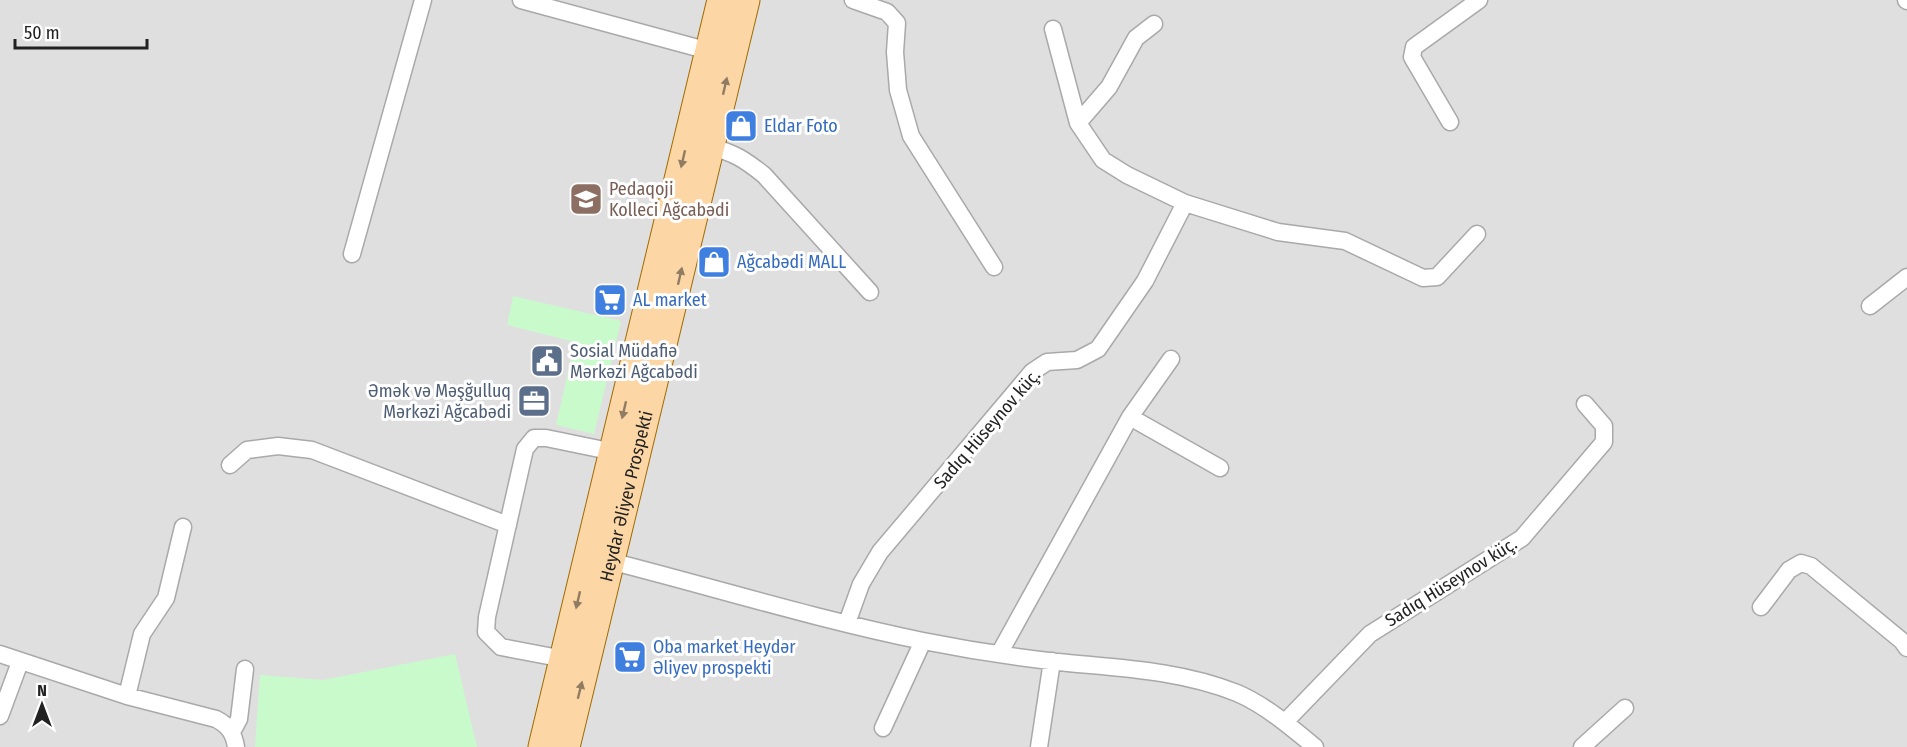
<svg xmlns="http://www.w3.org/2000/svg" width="1907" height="747" font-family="'Fira Sans Condensed',sans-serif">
<rect width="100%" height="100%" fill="#f2efe9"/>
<!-- residential -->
<path fill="#e0dfdf" d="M 0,0 L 1907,0 L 1907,747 L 0,747 Z"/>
<!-- park -->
<path fill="#c8facc" d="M 513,296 L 621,321 L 594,434 L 556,425 L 575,342 L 507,325 Z
M 455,654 L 477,747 L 255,747 L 260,675 L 323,680 Z"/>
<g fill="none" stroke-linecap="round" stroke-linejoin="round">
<!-- minor casing -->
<g stroke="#a9a9a9" stroke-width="19">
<path id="minor" d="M 521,0 L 709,51
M 853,0 L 887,12 L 897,23 L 895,52 L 898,90 L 911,136 L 994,267
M 1906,0 L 1907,1
M 1053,29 L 1078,123 L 1103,160 L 1127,175 L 1185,203 L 1278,232 L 1345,241 L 1423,278 L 1437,277 L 1477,234
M 1450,122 L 1412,57 L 1414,47 L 1479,0
M 1078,123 L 1109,87 L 1136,38 L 1154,24
M 711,147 C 735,153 745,160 764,175 L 870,292
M 352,254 L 423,0
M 1870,306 L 1907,277
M 1130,417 L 1220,468
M 230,465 L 247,450 L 278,446 L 312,450 L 508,525
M 602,559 C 709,586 815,619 923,641 C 968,650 1013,657 1058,662 C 1118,668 1180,670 1237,693 C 1265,705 1291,727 1315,747
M 1761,607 L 1789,570 L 1801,563 L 1811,566 L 1902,641 L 1907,648
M 847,623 L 861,584 L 880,552 L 1032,372 L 1047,362 L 1077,360 L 1098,349 L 1145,281 L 1185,203
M 0,654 L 127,696 L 216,719 C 228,725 234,733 236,747
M 999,654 L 1130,417 L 1171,359
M 564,659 L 501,647 L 486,632 L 487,617 L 525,449 L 534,438 L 546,438 L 614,452
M 127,696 L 142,634 L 166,598 L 183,527
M 0,716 L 20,662
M 1285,722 L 1370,634 L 1522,538 L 1604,442 L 1604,426 L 1585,404
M 883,728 L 923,641
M 232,732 L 239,719 L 245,669
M 1039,747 L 1052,661
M 1582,747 L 1625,708"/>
</g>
<!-- primary casing -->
<g stroke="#a06b00" stroke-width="29">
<g id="primary">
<path d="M 542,747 L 721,0"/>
<path id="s1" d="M 566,747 L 746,0"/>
</g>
</g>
<!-- minor -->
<use href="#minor" stroke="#fff" stroke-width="16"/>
<!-- primary -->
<use href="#primary" stroke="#fcd6a4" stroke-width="27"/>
</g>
<!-- one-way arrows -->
<defs><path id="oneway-solid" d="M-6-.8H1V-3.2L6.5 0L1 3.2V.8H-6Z" transform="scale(1.5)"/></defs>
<g fill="#8f7c63">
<use href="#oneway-solid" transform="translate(725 86) rotate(-77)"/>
<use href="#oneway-solid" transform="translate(683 159) rotate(103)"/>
<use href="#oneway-solid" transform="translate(680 276) rotate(-77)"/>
<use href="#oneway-solid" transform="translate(624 410) rotate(103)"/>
<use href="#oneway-solid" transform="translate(578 600) rotate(103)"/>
<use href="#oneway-solid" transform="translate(580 690) rotate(-76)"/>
</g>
<!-- icons -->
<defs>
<g id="shop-square" transform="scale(1.725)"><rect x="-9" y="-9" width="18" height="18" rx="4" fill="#3f7fe0" stroke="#fff"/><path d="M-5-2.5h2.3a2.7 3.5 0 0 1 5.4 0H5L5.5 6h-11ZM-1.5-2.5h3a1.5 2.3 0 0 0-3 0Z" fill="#fff"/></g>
<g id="university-square" transform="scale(1.725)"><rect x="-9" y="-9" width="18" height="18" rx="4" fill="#8d6e63" stroke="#fff"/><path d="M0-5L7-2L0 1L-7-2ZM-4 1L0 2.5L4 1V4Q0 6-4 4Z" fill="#fff"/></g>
<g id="supermarket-square" transform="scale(1.725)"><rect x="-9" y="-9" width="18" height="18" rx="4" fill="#3f7fe0" stroke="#fff"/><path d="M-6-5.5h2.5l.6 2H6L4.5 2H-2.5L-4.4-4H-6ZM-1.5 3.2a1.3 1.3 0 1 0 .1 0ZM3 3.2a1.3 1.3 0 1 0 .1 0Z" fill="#fff"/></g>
<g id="civic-square" transform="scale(1.725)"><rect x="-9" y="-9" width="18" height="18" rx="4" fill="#5c6f8a" stroke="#fff"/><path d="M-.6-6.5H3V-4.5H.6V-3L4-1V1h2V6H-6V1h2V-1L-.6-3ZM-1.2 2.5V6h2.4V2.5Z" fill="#fff"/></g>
<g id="office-square" transform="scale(1.725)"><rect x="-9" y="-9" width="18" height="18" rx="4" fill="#5c6f8a" stroke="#fff"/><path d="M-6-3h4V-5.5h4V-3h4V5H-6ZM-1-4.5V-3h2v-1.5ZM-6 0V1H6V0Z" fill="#fff"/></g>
</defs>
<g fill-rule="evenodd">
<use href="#shop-square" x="741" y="126"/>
<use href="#university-square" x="586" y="199"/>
<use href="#shop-square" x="714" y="262"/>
<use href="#supermarket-square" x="610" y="300"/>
<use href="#civic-square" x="547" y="361"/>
<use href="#office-square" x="534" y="401"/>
<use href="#supermarket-square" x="630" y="657"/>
</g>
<g text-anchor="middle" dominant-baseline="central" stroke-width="6" stroke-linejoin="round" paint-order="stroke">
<!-- shop labels -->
<g font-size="18" fill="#366cbe" stroke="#fff" text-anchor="start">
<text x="764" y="126">Eldar Foto</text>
<text x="737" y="262">Ağcabədi MALL</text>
<text x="633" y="300">AL market</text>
<text x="653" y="647">Oba market Heydər<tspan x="653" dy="21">Əliyev prospekti</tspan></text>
</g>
<!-- education labels -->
<g font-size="18" fill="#785e54" stroke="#fff" text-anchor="start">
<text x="609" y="189">Pedaqoji<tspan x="609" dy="21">Kolleci Ağcabədi</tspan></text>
</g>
<!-- service labels -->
<g font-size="18" fill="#4e5e75" stroke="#fff" text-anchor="start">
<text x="570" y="351">Sosial Müdafiə<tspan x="570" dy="21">Mərkəzi Ağcabədi</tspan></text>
<text x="511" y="391" text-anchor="end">Əmək və Məşğulluq<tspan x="511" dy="21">Mərkəzi Ağcabədi</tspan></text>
</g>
<!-- street labels -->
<g font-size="18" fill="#222" stroke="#fff">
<text transform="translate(987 429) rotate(-49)">Sadıq Hüseynov küç.</text>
<text stroke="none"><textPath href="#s1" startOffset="258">Heydar Əliyev Prospekti</textPath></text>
<text transform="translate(1451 582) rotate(-32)">Sadıq Hüseynov küç.</text>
</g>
</g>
<!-- north arrow -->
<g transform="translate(42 705)" stroke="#ffffff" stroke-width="4.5" paint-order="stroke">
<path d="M0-4.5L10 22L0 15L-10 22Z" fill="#222222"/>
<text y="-9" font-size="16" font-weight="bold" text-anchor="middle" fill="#222222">N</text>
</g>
<!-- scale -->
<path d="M15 39v9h132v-9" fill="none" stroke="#222222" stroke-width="3"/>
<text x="24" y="39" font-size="18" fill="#222222" stroke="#ffffff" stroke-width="4.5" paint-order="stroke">50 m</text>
</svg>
